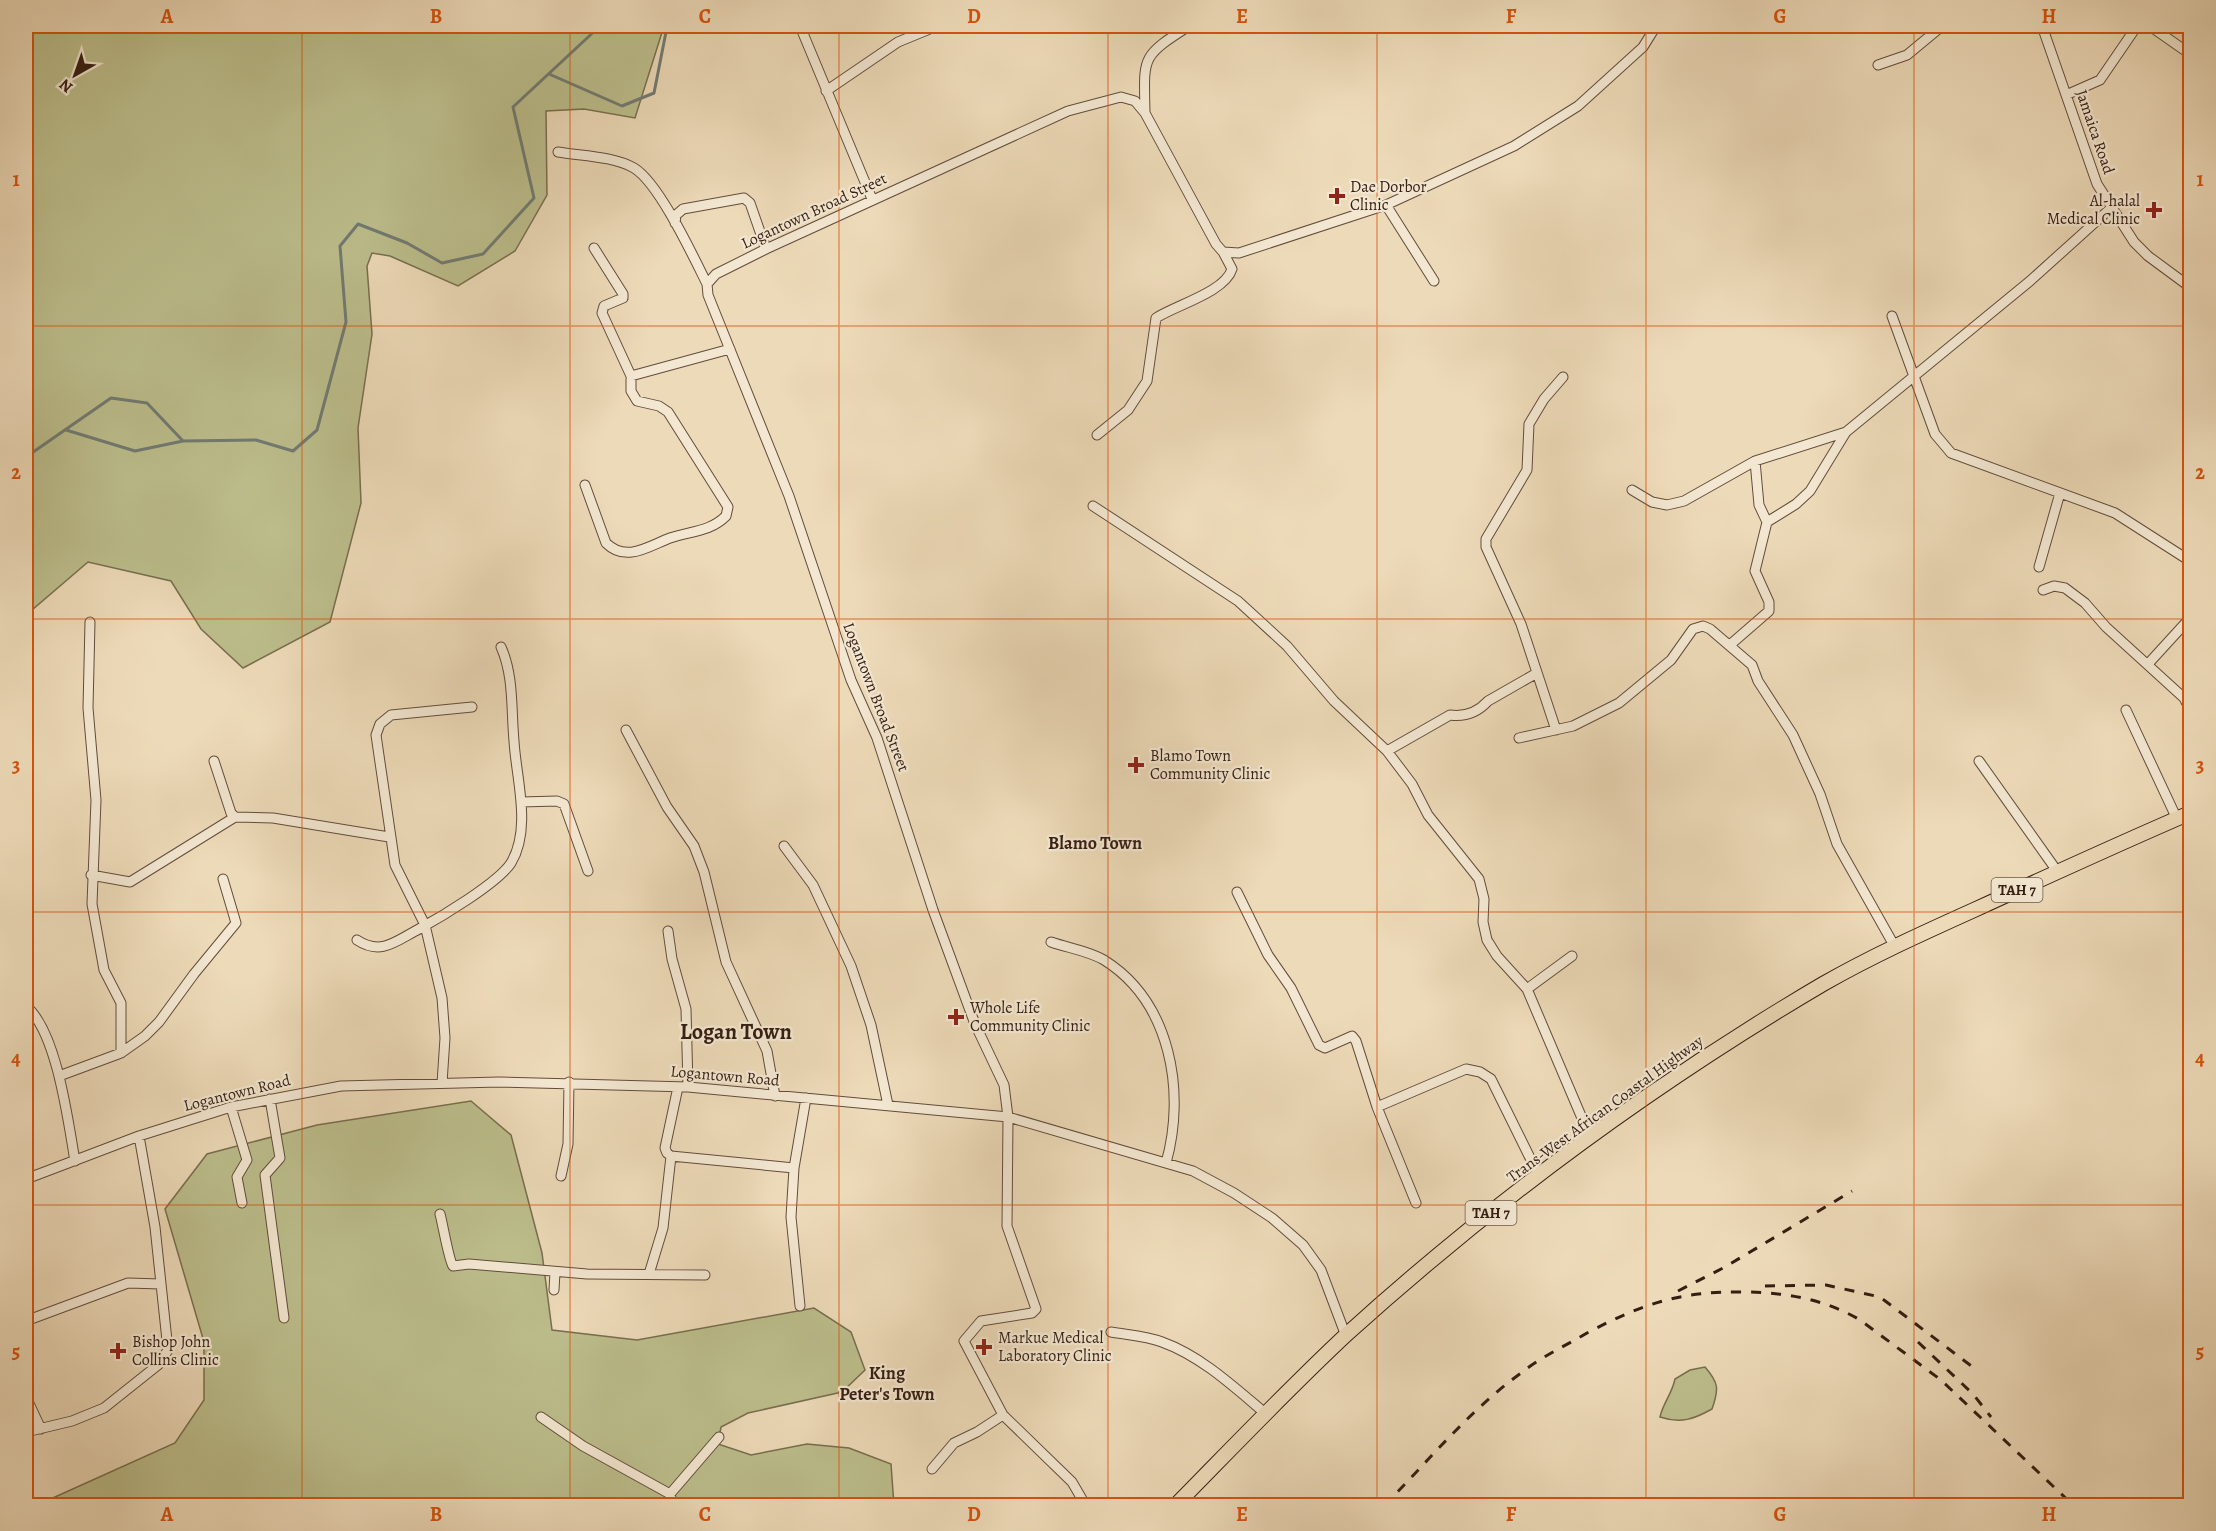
<svg xmlns="http://www.w3.org/2000/svg" width="2216" height="1531" font-family="Alegreya,serif">
<rect width="100%" height="100%" fill="#eddab8"/>
<filter id="stains"><feTurbulence type="fractalNoise" baseFrequency=".00333" numOctaves="4"/><feColorMatrix values="0 0 0 0 .2 0 0 0 0 .09 0 0 0 0 .02 0 0 0 .5 -.17"/></filter>
<radialGradient id="worn" r=".72"><stop offset=".6" stop-color="#630" stop-opacity="0"/><stop offset="1" stop-color="#630" stop-opacity=".3"/></radialGradient>
<!-- green -->
<path fill="#bcbe8c" stroke="#786e4f" stroke-width="1.5" d="M 26,26 L 664,26 L 635,118 L 584,109 L 546,111 L 547,195 L 515,251 L 458,286 L 390,256 L 372,253 L 367,266 L 372,334 L 358,428 L 361,503 L 330,622 L 243,668 L 201,629 L 171,581 L 88,562 L 26,615 Z
M 471,1101 L 511,1135 L 542,1253 L 552,1330 L 637,1340 L 814,1308 L 851,1332 L 865,1370 L 842,1392 L 748,1413 L 721,1427 L 718,1444 L 751,1455 L 807,1444 L 849,1448 L 891,1464 L 894,1506 L 35,1506 L 175,1443 L 204,1400 L 204,1342 L 165,1209 L 207,1154 L 317,1125 Z
M 1705,1367 C 1719,1383 1719,1389 1712,1409 C 1694,1419 1681,1424 1660,1417 C 1663,1403 1672,1394 1675,1379 L 1690,1370 Z"/>
<g fill="none" stroke-linecap="round" stroke-linejoin="round">
<!-- stream -->
<path stroke="#717b73" stroke-width="3" d="M 549,74 L 622,106 L 654,93 L 666,32 L 655,26
M 66,430 L 135,451 L 183,441
M 26,457 L 111,398 L 147,403 L 183,441 L 256,440 L 293,451 L 317,430 L 346,322 L 340,246 L 358,224 L 407,243 L 442,263 L 483,254 L 534,198 L 513,107 L 600,26"/>
<!-- minor casing -->
<g stroke="#624c3c" stroke-width="11">
<path id="minor" d="M 800,26 L 872,199
M 2042,26 L 2097,184 L 2134,242 L 2148,256 L 2190,287
M 2150,26 L 2190,54
M 1878,65 L 1907,55 L 1942,26
M 826,91 L 898,42 L 937,26
M 2066,95 L 2100,80 L 2137,26
M 1145,113 C 1144,57 1140,57 1189,26
M 558,152 C 581,156 613,156 634,168 C 659,183 693,256 707,284
M 1386,205 L 1434,281
M 675,223 L 676,215 L 683,209 L 744,198 L 750,203 L 766,249
M 594,248 L 623,294 L 623,298 L 604,306 L 602,313 L 631,376 L 730,349
M 1892,316 L 1935,434 L 1951,453 L 2115,513 L 2190,561
M 1097,435 L 1128,410 L 1147,381 L 1156,318 C 1176,305 1225,292 1232,269 L 1223,252
M 585,485 L 606,543 C 626,563 649,546 670,538 C 690,531 710,532 726,516 L 728,507 L 668,412 L 659,406 L 637,401 L 631,391 L 631,376
M 1632,490 L 1652,502 L 1667,505 L 1684,501 L 1755,461 L 1846,432 L 2030,281 L 2111,208
M 1093,506 L 1238,601 L 1287,646 L 1334,701 L 1387,751 L 1412,784 L 1428,815 L 1479,879 L 1484,899 L 1483,922 L 1487,940 L 1497,956 L 1527,989 L 1590,1137
M 1767,522 L 1796,504 L 1810,491 L 1846,432
M 2039,567 L 2060,493
M 2043,590 L 2054,586 L 2065,588 L 2085,603 L 2106,627 L 2184,698 L 2190,709
M 90,622 L 88,708 L 96,800 L 92,904 L 104,970 L 121,1003 L 121,1053
M 1731,644 L 1769,611 L 1769,602 L 1755,571 L 1767,522 L 1759,505 L 1755,461
M 2148,664 L 2190,618
M 2126,710 L 2177,819
M 626,730 L 667,807 L 694,846 L 704,872 L 726,962 L 767,1051 L 775,1096
M 1556,730 L 1521,624 L 1486,547 L 1486,539 L 1527,470 L 1529,424 L 1544,399 L 1563,377
M 1519,738 L 1573,726 L 1619,703 L 1671,660 L 1693,629 L 1703,626 L 1710,629 L 1752,665 L 1758,681 L 1793,735 L 1820,794 L 1837,844 L 1895,947
M 1387,751 L 1450,715 C 1465,717 1478,712 1488,701 L 1537,673
M 214,761 L 231,813 L 235,817 L 273,818 L 389,837
M 1979,761 L 2057,871
M 521,802 L 557,801 L 564,804 L 588,871
M 784,846 L 813,885 L 851,966 L 871,1025 L 888,1105
M 91,875 L 130,882 L 235,817
M 1237,892 L 1268,955 L 1291,988 L 1319,1045 L 1325,1048 L 1352,1036 L 1356,1041 L 1377,1107 L 1416,1203
M 668,931 L 672,959 L 686,1009 L 688,1087
M 357,940 C 381,956 396,941 419,929 C 441,917 498,883 511,863 C 532,828 516,778 514,741 C 511,709 514,676 501,647
M 1051,942 C 1068,948 1089,951 1104,960 C 1171,1002 1186,1092 1166,1163
M 1527,989 L 1572,956
M 26,1006 C 57,1032 68,1121 75,1161
M 59,1076 L 121,1053 L 145,1036 L 159,1022 L 194,974 L 236,923 L 223,879
M 442,1083 L 445,1038 L 442,998 L 425,925 L 395,865 L 376,735 L 380,724 L 391,715 L 472,707
M 678,1087 L 665,1148 L 667,1153 L 671,1156 L 794,1168
M 270,1099 L 280,1158 L 265,1175 L 284,1318
M 231,1107 L 247,1160 L 237,1177 L 242,1203
M 1377,1107 L 1466,1069 L 1480,1072 L 1491,1079 L 1538,1174
M 561,1176 L 568,1144 L 569,1082
M 26,1179 L 139,1136 L 231,1107 L 341,1086 L 499,1082 L 688,1087 L 1008,1117 L 1193,1171 L 1234,1193 L 1272,1218 L 1303,1245 L 1321,1270 L 1346,1336
M 440,1214 C 443,1225 449,1261 453,1266 L 469,1264 L 587,1274 L 705,1275
M 649,1274 L 663,1228 L 671,1156
M 554,1290 L 555,1272
M 800,1306 L 791,1217 L 794,1168 L 806,1098
M 31,1319 L 128,1283 L 161,1284
M 1111,1332 C 1128,1335 1146,1336 1162,1342 C 1201,1356 1234,1387 1266,1414
M 26,1397 L 41,1429
M 541,1417 L 583,1446 L 670,1494 L 673,1506
M 26,1432 L 72,1421 L 104,1408 L 158,1365 L 168,1350 L 155,1227 L 139,1136
M 932,1469 L 954,1443 L 977,1432 L 1003,1415
M 670,1494 L 719,1437
M 1086,1506 L 1072,1482 L 1003,1415 L 964,1341 L 981,1321 L 1032,1313 L 1036,1309 L 1007,1226 L 1008,1117 L 1004,1085 L 975,1024 L 933,910 L 877,738 L 851,680 L 789,496 L 708,295 L 707,284 L 716,274 L 766,249 L 1068,111 L 1121,97 L 1135,101 L 1145,113 L 1216,244 L 1223,252 L 1239,253 L 1386,205 L 1514,146 L 1578,106 L 1643,47 L 1656,26"/>
</g>
<!-- highway casing -->
<g stroke="#341d12" stroke-width="16">
<path id="highway" d="M 1175,1506 C 1232,1448 1288,1389 1347,1334 C 1494,1201 1653,1084 1823,984 C 1872,956 1923,933 1974,910 C 2046,877 2118,844 2190,813"/>
</g>
<!-- minor -->
<use href="#minor" stroke="#f3e7d1" stroke-width="9"/>
<!-- highway -->
<use href="#highway" stroke="#eddab8" stroke-width="14"/>
<!-- rail -->
<path stroke="#341d12" stroke-width="3" stroke-dasharray="10 10" stroke-linecap="butt" d="M 1765,1286 L 1826,1285 L 1880,1297 L 1978,1371
M 1678,1291 L 1725,1267 L 1852,1191
M 1918,1342 L 1973,1394 L 1991,1417
M 1384,1506 C 1429,1460 1470,1410 1521,1373 C 1541,1357 1565,1346 1587,1333 C 1642,1304 1680,1291 1743,1292 C 1783,1292 1825,1299 1860,1320 L 1941,1380 L 2074,1506"/>
</g>
<!-- grid -->
<path fill="none" stroke="#d6530d" stroke-width="1.5" stroke-opacity="0.55" d="M 302,26 L 302,1506M 570,26 L 570,1506M 839,26 L 839,1506M 1108,26 L 1108,1506M 1377,26 L 1377,1506M 1646,26 L 1646,1506M 1914,26 L 1914,1506M 26,326 L 2190,326M 26,619 L 2190,619M 26,912 L 2190,912M 26,1205 L 2190,1205"/>
<!-- markers -->
<g fill="#8f2418" stroke="#f3e7d1" stroke-width="2">
<path d="M1334 187h6v6h6v6h-6v6h-6v-6h-6v-6h6z"/>
<path d="M2151 201h6v6h6v6h-6v6h-6v-6h-6v-6h6z"/>
<path d="M1133 756h6v6h6v6h-6v6h-6v-6h-6v-6h6z"/>
<path d="M953 1008h6v6h6v6h-6v6h-6v-6h-6v-6h6z"/>
<path d="M981 1338h6v6h6v6h-6v6h-6v-6h-6v-6h6z"/>
<path d="M115 1342h6v6h6v6h-6v6h-6v-6h-6v-6h6z"/>
</g>
<g text-anchor="middle" dominant-baseline="central" stroke-width="4.5" stroke-linejoin="round" paint-order="stroke">
<!-- shield labels -->
<g fill="#f3e7d1" stroke="#6d5a4b" stroke-width="1.5">
<rect x="1991.5" y="878" width="51" height="24" rx="4.5"/>
<rect x="1465.5" y="1201" width="51" height="24" rx="4.5"/>
</g>
<g font-size="15" font-weight="bold" fill="#341d12">
<text x="2017" y="890">TAH 7</text>
<text x="1491" y="1213">TAH 7</text>
</g>
<!-- street labels -->
<g font-size="16" fill="#341d12" stroke="#f3e7d1">
<text transform="translate(2095 132) rotate(71)">Jamaica Road</text>
<text transform="translate(814 211) rotate(-25)">Logantown Broad Street</text>
<text transform="translate(876 697) rotate(69)">Logantown Broad Street</text>
<text transform="translate(725 1076) rotate(5)">Logantown Road</text>
<text transform="translate(237 1093) rotate(-14)">Logantown Road</text>
<text transform="translate(1605 1109) rotate(-36)">Trans-West African Coastal Highway</text>
</g>
<!-- poi labels -->
<g font-size="16" fill="#341d12" stroke="#f3e7d1" text-anchor="start">
<text x="1350" y="187">Dae Dorbor<tspan x="1350" dy="18">Clinic</tspan></text>
<text x="2140" y="201" text-anchor="end">Al-halal<tspan x="2140" dy="18">Medical Clinic</tspan></text>
<text x="1150" y="756">Blamo Town<tspan x="1150" dy="18">Community Clinic</tspan></text>
<text x="970" y="1008">Whole Life<tspan x="970" dy="18">Community Clinic</tspan></text>
<text x="998" y="1338">Markue Medical<tspan x="998" dy="18">Laboratory Clinic</tspan></text>
<text x="132" y="1342">Bishop John<tspan x="132" dy="18">Collins Clinic</tspan></text>
</g>
<!-- neighbourhood labels -->
<g font-size="18" font-weight="bold" fill="#341d12" stroke="#f3e7d1">
<text x="1095" y="843">Blamo Town</text>
<text x="887" y="1373">King<tspan x="887" dy="21">Peter's Town</tspan></text>
</g>
<!-- district labels -->
<g font-size="22" font-weight="bold" fill="#341d12" stroke="#f3e7d1">
<text x="736" y="1032">Logan Town</text>
</g>
</g>
<!-- margin -->
<rect width="2216" height="1531" fill="none" stroke="#eddab8" stroke-width="66"/>
<!-- north arrow -->
<g transform="translate(75 75) rotate(220)" stroke="#f3e7d1" stroke-width="4.5" paint-order="stroke">
<path d="M0-4.5L10 22L0 15L-10 22Z" fill="#341d12"/>
<text y="-9" font-size="16" font-weight="bold" text-anchor="middle" fill="#341d12">N</text>
</g>
<rect x="33" y="33" width="2150" height="1465" fill="none" stroke="#d6530d" stroke-width="2"/>
<g font-size="20" text-anchor="middle" font-weight="bold" fill="#d6530d">
<text x="167" y="23">A</text>
<text x="436" y="23">B</text>
<text x="705" y="23">C</text>
<text x="974" y="23">D</text>
<text x="1242" y="23">E</text>
<text x="1511" y="23">F</text>
<text x="1780" y="23">G</text>
<text x="2049" y="23">H</text>
<text x="16" y="186">1</text>
<text x="2200" y="186">1</text>
<text x="16" y="479">2</text>
<text x="2200" y="479">2</text>
<text x="16" y="772">3</text>
<text x="2200" y="772">3</text>
<text x="16" y="1065">4</text>
<text x="2200" y="1065">4</text>
<text x="16" y="1358">5</text>
<text x="2200" y="1358">5</text>
<text x="167" y="1521">A</text>
<text x="436" y="1521">B</text>
<text x="705" y="1521">C</text>
<text x="974" y="1521">D</text>
<text x="1242" y="1521">E</text>
<text x="1511" y="1521">F</text>
<text x="1780" y="1521">G</text>
<text x="2049" y="1521">H</text>
</g>
<rect width="100%" height="100%" filter="url(#stains)"/>
<rect width="100%" height="100%" fill="url(#worn)"/>
</svg>
